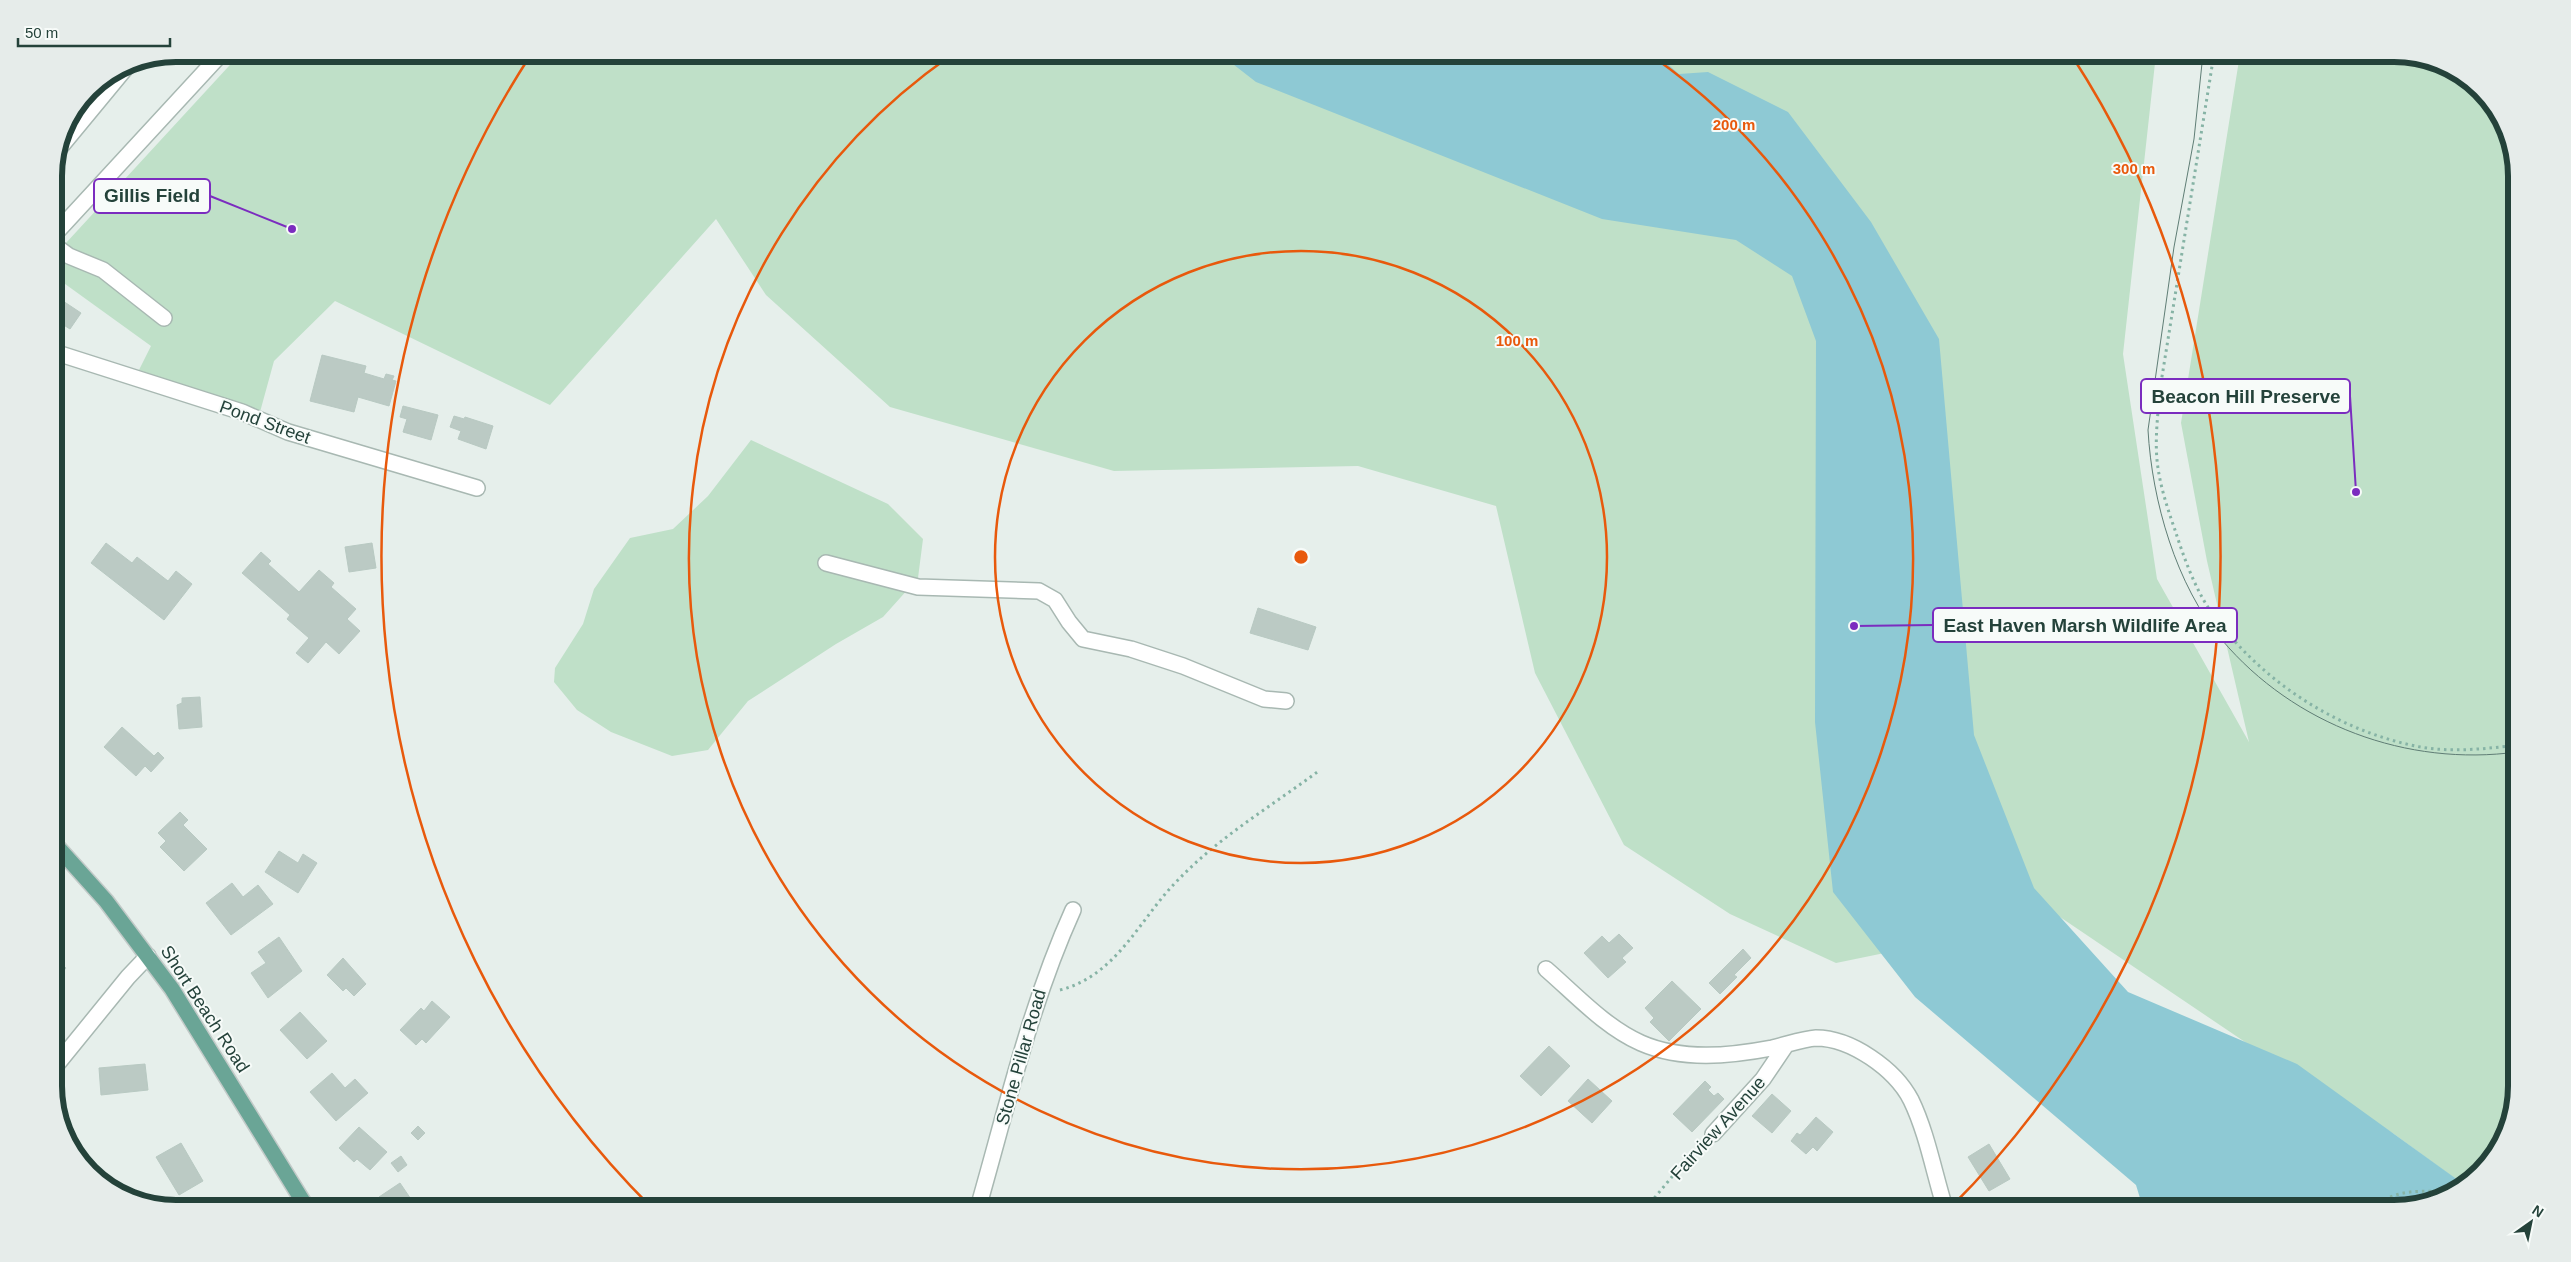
<svg xmlns="http://www.w3.org/2000/svg" width="2571" height="1262" font-family="Helvetica,sans-serif">
<rect width="100%" height="100%" fill="#e6efeb"/>
<!-- green -->
<path fill="#bfe0c8" d="M 240,54 L 2156,54 L 2123,354 L 2157,579 L 2249,742 L 2207,561 L 2181,423 L 2240,54 L 2395,54 L 2449,66 L 2497,108 L 2517,168 L 2517,1086 L 2505,1140 L 2465,1186 L 2394,1134 L 2245,1042 L 2060,917 L 1836,963 L 1730,914 L 1624,845 L 1535,673 L 1496,506 L 1358,466 L 1114,471 L 890,407 L 766,295 L 716,219 L 550,405 L 335,301 L 274,361 L 260,412 L 139,370 L 151,346 L 54,276 L 54,256 Z
M 751,440 L 888,504 L 923,539 L 918,578 L 883,617 L 836,644 L 748,701 L 708,750 L 672,756 L 611,732 L 577,710 L 554,682 L 555,668 L 583,624 L 594,589 L 630,538 L 673,529 L 708,496 Z"/>
<!-- water -->
<path fill="#8ec9d4" d="M 1220,54 L 1656,54 L 1679,74 L 1708,72 L 1788,112 L 1871,222 L 1939,339 L 1974,735 L 2034,888 L 2128,992 L 2297,1064 L 2462,1183 L 2465,1186 L 2463,1188 L 2395,1208 L 2143,1208 L 2136,1185 L 1915,997 L 1833,892 L 1815,722 L 1816,341 L 1792,276 L 1736,240 L 1602,219 L 1256,82 Z"/>
<!-- building -->
<path fill="#bbcac4" stroke="#b8c9c2" d="M 54,295 L 81,313 L 70,329 L 54,319 Z
M 322,355 L 366,366 L 364,373 L 384,379 L 386,374 L 394,376 L 392,380 L 396,381 L 389,406 L 358,397 L 354,412 L 310,401 Z
M 403,406 L 438,415 L 431,440 L 403,432 L 407,419 L 400,417 Z
M 454,416 L 464,419 L 465,417 L 493,426 L 486,449 L 458,439 L 461,431 L 450,427 Z
M 106,543 L 132,563 L 137,557 L 168,581 L 176,571 L 192,584 L 164,620 L 91,563 Z
M 372,543 L 376,568 L 349,572 L 345,547 Z
M 261,552 L 271,561 L 268,564 L 299,592 L 319,570 L 334,583 L 331,587 L 356,609 L 347,619 L 360,631 L 339,654 L 326,642 L 308,663 L 296,653 L 309,638 L 287,619 L 290,615 L 242,573 Z
M 1258,608 L 1316,627 L 1308,650 L 1250,633 Z
M 200,697 L 202,727 L 179,729 L 177,705 L 182,703 L 182,698 Z
M 122,727 L 154,756 L 158,752 L 164,758 L 151,772 L 145,766 L 136,776 L 104,747 Z
M 180,812 L 188,820 L 183,825 L 207,849 L 184,871 L 160,847 L 166,841 L 158,833 Z
M 279,851 L 298,863 L 303,854 L 317,863 L 298,893 L 265,872 Z
M 232,883 L 243,897 L 258,885 L 273,904 L 231,935 L 206,903 Z
M 1619,934 L 1633,948 L 1622,958 L 1626,962 L 1608,978 L 1584,953 L 1602,936 L 1609,943 Z
M 279,937 L 302,971 L 268,998 L 251,973 L 266,963 L 258,952 Z
M 1743,949 L 1751,958 L 1734,975 L 1737,977 L 1720,994 L 1709,983 Z
M 54,952 L 58,956 L 56,958 L 66,968 L 54,982 Z
M 343,958 L 366,984 L 354,996 L 346,988 L 343,991 L 327,975 Z
M 1672,981 L 1701,1009 L 1669,1041 L 1650,1022 L 1654,1018 L 1645,1008 Z
M 432,1001 L 450,1017 L 426,1043 L 422,1039 L 416,1045 L 400,1030 L 421,1008 L 424,1011 Z
M 300,1012 L 327,1041 L 307,1059 L 280,1030 Z
M 1549,1046 L 1570,1066 L 1541,1096 L 1520,1076 Z
M 145,1064 L 148,1090 L 101,1095 L 99,1068 Z
M 332,1073 L 345,1088 L 355,1079 L 368,1093 L 336,1121 L 310,1092 Z
M 1588,1079 L 1612,1101 L 1592,1123 L 1568,1101 Z
M 1705,1081 L 1711,1087 L 1708,1090 L 1714,1096 L 1718,1093 L 1724,1099 L 1692,1132 L 1673,1114 Z
M 1772,1094 L 1791,1111 L 1772,1133 L 1752,1116 Z
M 1816,1117 L 1833,1132 L 1817,1151 L 1813,1147 L 1806,1154 L 1791,1141 L 1797,1133 L 1800,1135 Z
M 418,1126 L 425,1133 L 418,1140 L 411,1133 Z
M 359,1127 L 387,1152 L 370,1170 L 357,1159 L 354,1162 L 339,1148 Z
M 181,1143 L 203,1181 L 179,1195 L 156,1157 Z
M 1989,1144 L 2010,1179 L 1989,1191 L 1968,1157 Z
M 401,1156 L 407,1165 L 398,1172 L 391,1163 Z
M 400,1183 L 417,1208 L 386,1208 L 379,1197 Z"/>
<g fill="none" stroke-linecap="round" stroke-linejoin="round">
<!-- minor casing -->
<g stroke="#a8b8b2" stroke-width="18">
<path id="minor" d="M 58,150 L 129,64
M 54,235 L 221,54
M 54,245 L 69,256 L 103,270 L 164,318
M 54,352 L 242,412 L 288,432 L 477,488
M 826,563 L 918,587 L 1039,591 L 1055,600 L 1069,622 L 1083,639 L 1131,649 L 1183,666 L 1264,699 L 1286,701
M 1546,969 C 1576,995 1605,1027 1641,1043 C 1682,1061 1730,1056 1772,1048 C 1786,1045 1802,1039 1816,1038 C 1851,1038 1895,1069 1911,1100 C 1927,1133 1934,1173 1945,1208
M 54,1068 L 128,977 L 148,956
M 1713,1134 L 1763,1079 L 1786,1045
M 978,1208 C 1007,1107 1030,1005 1073,910"/>
</g>
<!-- major casing -->
<g stroke="#c2cac8" stroke-width="18">
<path id="major" d="M 54,843 L 106,901 L 172,989 L 307,1208"/>
</g>
<!-- path -->
<path stroke="#86b3a5" stroke-width="3" stroke-dasharray="2.5 4" stroke-linecap="butt" d="M 2214,54 L 2160,389 C 2158,415 2154,442 2158,468 C 2161,489 2168,510 2175,530 C 2184,558 2196,592 2214,616 C 2263,682 2335,729 2415,746 C 2448,753 2485,749 2517,745
M 1060,990 C 1118,975 1139,919 1178,880 C 1219,837 1273,805 1320,770
M 1646,1208 L 1686,1160 L 1701,1145
M 2374,1208 C 2395,1188 2422,1191 2448,1192"/>
<!-- minor -->
<use href="#minor" stroke="#fff" stroke-width="15"/>
<!-- major -->
<use href="#major" stroke="#6aa596" stroke-width="15"/>
<!-- tram -->
<path stroke="#5f7d75" stroke-width="1" d="M 2203,54 L 2194,139 L 2174,247 L 2148,430 C 2152,501 2176,585 2222,640 C 2294,725 2407,767 2517,752"/>
</g>
<!-- distance rings -->
<g fill="none" stroke="#e8590c" stroke-width="2.5">
<circle cx="1301" cy="557" r="306"/>
<path d="M1652 56A612 612 0 1 1 950 56"/>
<path d="M651 1207A919 919 0 0 1 530 56M2072 56A919 919 0 0 1 1951 1207"/>
</g>
<g text-anchor="middle" dominant-baseline="central" stroke-width="4" stroke-linejoin="round" paint-order="stroke">
<!-- street labels -->
<g font-size="18" fill="#24423a" stroke="#f7fbf9">
<text transform="translate(265 422) rotate(20)">Pond Street</text>
<text transform="translate(205 1009) rotate(57)">Short Beach Road</text>
<text transform="translate(1021 1057) rotate(-74)">Stone Pillar Road</text>
<text transform="translate(1718 1128) rotate(-48)">Fairview Avenue</text>
</g>
</g>
<!-- crop -->
<path d="M0 0H2571V1262H0ZM176 62H2394A114 114 0 0 1 2508 176V1086A114 114 0 0 1 2394 1200H176A114 114 0 0 1 62 1086V176A114 114 0 0 1 176 62Z" fill="#e6ecea" fill-rule="evenodd"/>
<path fill="none" stroke="#24423a" stroke-width="6" d="M176 62H2394A114 114 0 0 1 2508 176V1086A114 114 0 0 1 2394 1200H176A114 114 0 0 1 62 1086V176A114 114 0 0 1 176 62Z"/>
<circle cx="1301" cy="557" r="8" fill="#e8590c" stroke="#f7fbf9" stroke-width="2.5"/>
<g font-size="15" text-anchor="middle" font-weight="bold" fill="#e8590c" stroke="#f7fbf9" stroke-width="4" stroke-linejoin="round" paint-order="stroke">
<text x="1734" y="130">200 m</text>
<text x="2134" y="174">300 m</text>
<text x="1517" y="346">100 m</text>
</g>
<!-- callouts -->
<path fill="none" stroke="#7b2cbf" stroke-width="2" d="M292 229L210 196M2356 492L2350 396M1854 626L1933 625"/>
<g fill="#7b2cbf" stroke="#f7fbf9" stroke-width="2">
<circle cx="292" cy="229" r="5"/>
<circle cx="2356" cy="492" r="5"/>
<circle cx="1854" cy="626" r="5"/>
</g>
<g fill="#f7fbf9" stroke="#7b2cbf" stroke-width="2">
<rect x="94" y="179" width="116" height="34" rx="5"/>
<rect x="2141" y="379" width="209" height="34" rx="5"/>
<rect x="1933" y="608" width="304" height="34" rx="5"/>
</g>
<g font-size="19" text-anchor="middle" font-weight="bold" fill="#24423a">
<text x="152" y="202">Gillis Field</text>
<text x="2246" y="403">Beacon Hill Preserve</text>
<text x="2085" y="632">East Haven Marsh Wildlife Area</text>
</g>
<!-- north arrow -->
<g transform="translate(2531 1222) rotate(33)" stroke="#f7fbf9" stroke-width="4" paint-order="stroke">
<path d="M0-4L9 19L0 12L-9 19Z" fill="#24423a"/>
<text y="-8" font-size="14" font-weight="bold" text-anchor="middle" fill="#24423a">N</text>
</g>
<!-- scale -->
<path d="M18 38v8h152v-8" fill="none" stroke="#24423a" stroke-width="2.5"/>
<text x="25" y="38" font-size="15" fill="#24423a" stroke="#f7fbf9" stroke-width="4" paint-order="stroke">50 m</text>
</svg>
